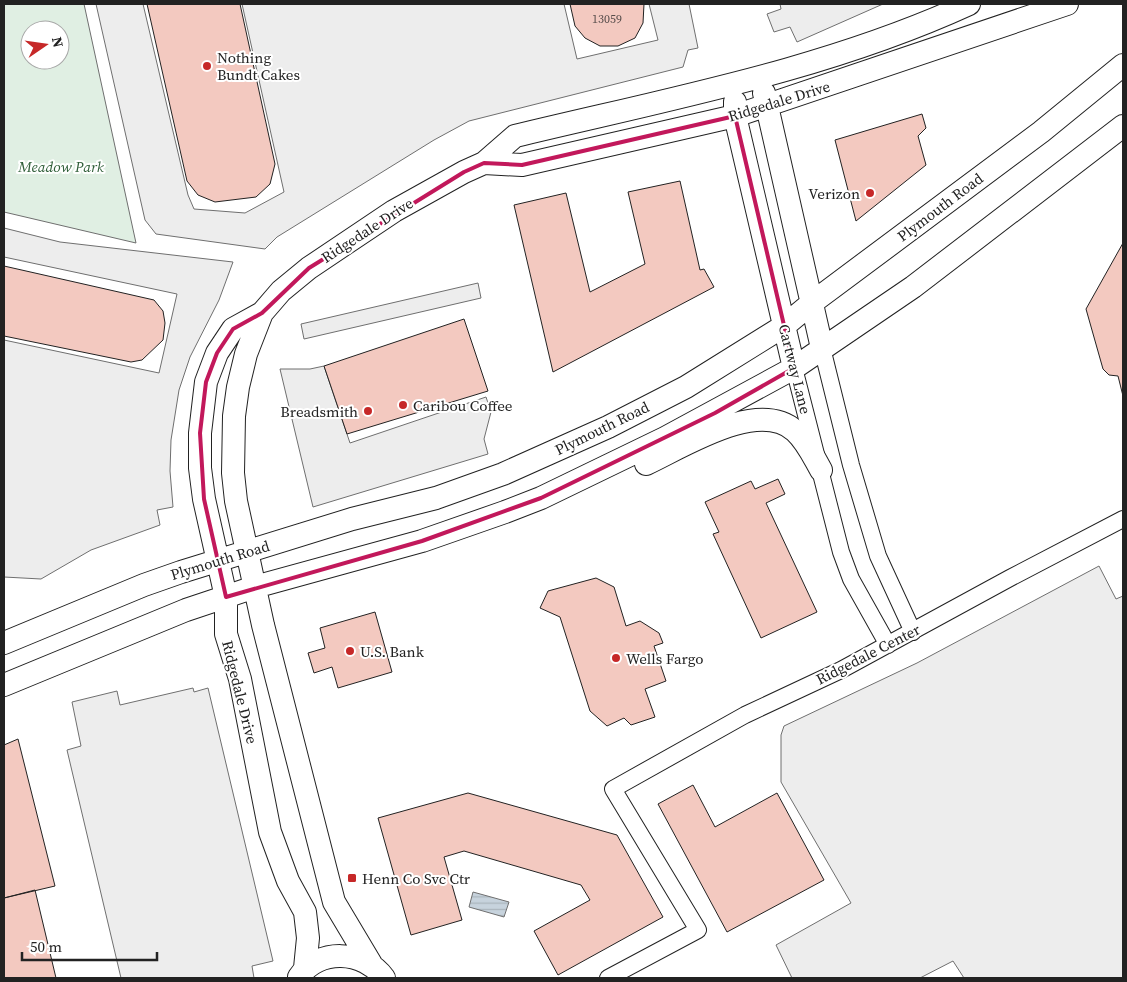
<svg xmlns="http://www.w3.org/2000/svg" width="1127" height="982" font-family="'Source Serif 4',serif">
<defs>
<pattern id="water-rules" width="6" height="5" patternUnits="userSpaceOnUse" patternTransform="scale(1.25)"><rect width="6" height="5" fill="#c7d3dd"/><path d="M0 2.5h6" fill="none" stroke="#abb5bd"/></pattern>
</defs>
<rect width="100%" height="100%" fill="#fff"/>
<!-- green -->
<path fill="#e0efe3" stroke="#6f6f6f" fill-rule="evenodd" d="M 4,4 L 84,4 L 136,243 L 4,212 ZM 30,30 L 60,30 L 60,60 L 30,60 Z"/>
<!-- parking -->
<path fill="#ededed" stroke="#6f6f6f" d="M 96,4 L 143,4 L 188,195 L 194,209 L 245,213 L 284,192 L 242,4 L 564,4 L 577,59 L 658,40 L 649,4 L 689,4 L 698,48 L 688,50 L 683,67 L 469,121 L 434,140 L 277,237 L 265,249 L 156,234 L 145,220 Z
M 780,4 L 883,4 L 797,42 L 790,27 L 774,32 L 767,14 L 781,9 Z
M 4,228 L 60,242 L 233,262 L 219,300 L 190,357 L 179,390 L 171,440 L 170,471 L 173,507 L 157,510 L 160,525 L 91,550 L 41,579 L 4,577 L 4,340 L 159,373 L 177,294 L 4,257 Z
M 478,283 L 481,298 L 304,339 L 301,324 Z
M 324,366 L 350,443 L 486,397 L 491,412 L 484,439 L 488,454 L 313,507 L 280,369 L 310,369 Z
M 1099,566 L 1116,599 L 1123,596 L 1123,978 L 964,978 L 953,961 L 920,978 L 792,978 L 776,945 L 851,903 L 781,782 L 781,735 L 784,726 L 917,663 Z
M 193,688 L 194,692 L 208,688 L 273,961 L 252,966 L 254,978 L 121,978 L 67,750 L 81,746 L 72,702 L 117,691 L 120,705 Z"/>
<!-- water -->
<path fill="url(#water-rules)" stroke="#6f6f6f" d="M 473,892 L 509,902 L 504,917 L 469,907 Z"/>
<!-- building -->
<path fill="#f3c9c0" stroke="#222" d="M 147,4 L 240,4 L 275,164 L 270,184 L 256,197 L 215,202 L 198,195 L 187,181 Z
M 570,4 L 644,4 L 643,23 L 635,38 L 618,46 L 600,46 L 585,38 L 575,26 Z
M 922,114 L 926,128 L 918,136 L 926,165 L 856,221 L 835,140 Z
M 680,181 L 700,270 L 704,269 L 714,287 L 553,372 L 514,205 L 566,193 L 590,292 L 645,264 L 628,192 Z
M 1123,243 L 1123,396 L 1118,376 L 1109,375 L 1103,369 L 1086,309 Z
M 4,266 L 154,300 L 163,311 L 165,323 L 163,340 L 142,360 L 131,362 L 4,336 Z
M 464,319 L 488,391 L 347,434 L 324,366 Z
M 778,479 L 785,494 L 766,503 L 817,612 L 761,638 L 713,534 L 719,532 L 705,502 L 751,481 L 755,489 Z
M 596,578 L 614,587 L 626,626 L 640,621 L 659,633 L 663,643 L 654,646 L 666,681 L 645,689 L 655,717 L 631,725 L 624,718 L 607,726 L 590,711 L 560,617 L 540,608 L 548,591 Z
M 375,612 L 392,672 L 338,688 L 332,667 L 314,673 L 308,653 L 325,648 L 320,628 Z
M 18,739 L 55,886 L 4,898 L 4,745 Z
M 693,785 L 715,827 L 777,793 L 824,880 L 727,932 L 658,804 Z
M 468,793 L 617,835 L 663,917 L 558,975 L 534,931 L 590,900 L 581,885 L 464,851 L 444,857 L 462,920 L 411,935 L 378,818 Z
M 35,890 L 56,978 L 4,978 L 4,898 Z"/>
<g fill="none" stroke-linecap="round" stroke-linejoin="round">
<!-- street casing -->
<g stroke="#222" stroke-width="18">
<path id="street" d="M 822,348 L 851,465 L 878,556 L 913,632
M 794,368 L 841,552 L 851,579 L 888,645
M 608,978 L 698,930 L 613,789 L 745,715 L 841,670 L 1010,578 L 1123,519"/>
</g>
<!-- secondary casing -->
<g stroke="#222" stroke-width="24">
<path id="secondary" d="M 764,93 L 822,348
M 735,102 L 735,116 L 794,368
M 484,163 L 522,165 L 735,116 L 1067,4
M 262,313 L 233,329 L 217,353 L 206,382 L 200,433 L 200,468 L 204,499 L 226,597 L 226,634 L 240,679 L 270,832 L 288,881 L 305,912 L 308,938 L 305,968
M 646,464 C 683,447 758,398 795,431 C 807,442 813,456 821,470
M 4,643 L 144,585 L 181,572 L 352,519 L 436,498 L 503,474 L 608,427 L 686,387 L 784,326 L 813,302 L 1041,132 L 1123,65
M 4,685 L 186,610 L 255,587 L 422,541 L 505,512 L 541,498 L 665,438 L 794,368 L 913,287 L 1123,126
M 371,964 L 334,902 L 263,625 L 236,501 L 233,473 L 234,416 L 238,387 L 246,354 L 262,313 L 281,291 L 309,268 L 394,211 L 464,172 L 484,163 L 515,136 C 668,99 825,70 969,4
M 299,977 C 318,948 364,950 384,978"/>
</g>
<!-- street -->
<use href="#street" stroke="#fff" stroke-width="16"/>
<!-- secondary -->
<use href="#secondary" stroke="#fff" stroke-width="22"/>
</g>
<!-- marked area -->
<path fill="none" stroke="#c2185b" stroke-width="4" stroke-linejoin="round" d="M 735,116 L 794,368 L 715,413 L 541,498 L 422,541 L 226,597 L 204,499 L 200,433 L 206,382 L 217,353 L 233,329 L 262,313 L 309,268 L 464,172 L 484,163 L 522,165 Z"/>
<!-- markers -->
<g fill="#c62828" stroke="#fff" stroke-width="2">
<circle cx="207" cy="66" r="5"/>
<circle cx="870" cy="193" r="5"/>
<circle cx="403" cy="405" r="5"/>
<circle cx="368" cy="411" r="5"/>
<circle cx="350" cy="651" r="5"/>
<circle cx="616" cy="658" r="5"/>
<rect x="347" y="873" width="10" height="10" rx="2.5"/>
</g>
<g text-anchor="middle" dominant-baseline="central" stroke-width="4" stroke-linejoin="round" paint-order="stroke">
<!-- number labels -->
<g font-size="12" fill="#564c4a">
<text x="607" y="19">13059</text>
</g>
<!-- poi labels -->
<g font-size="15" fill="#222" stroke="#fff" text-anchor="start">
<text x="217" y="57">Nothing<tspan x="217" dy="17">Bundt Cakes</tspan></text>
<text x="860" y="193" text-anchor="end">Verizon</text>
<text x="413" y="405">Caribou Coffee</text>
<text x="358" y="411" text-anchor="end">Breadsmith</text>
<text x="360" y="651">U.S. Bank</text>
<text x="626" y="658">Wells Fargo</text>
<text x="362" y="878">Henn Co Svc Ctr</text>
</g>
<!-- street labels -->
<g font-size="15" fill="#222" stroke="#fff">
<text transform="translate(779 101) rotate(-17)">Ridgedale Drive</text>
<text transform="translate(940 207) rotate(-37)">Plymouth Road</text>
<text transform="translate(367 230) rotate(-33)">Ridgedale Drive</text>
<text transform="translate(795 369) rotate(76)">Cartway Lane</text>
<text transform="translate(602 428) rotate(-26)">Plymouth Road</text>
<text transform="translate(220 560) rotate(-17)">Plymouth Road</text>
<text transform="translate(868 654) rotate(-27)">Ridgedale Center</text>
<text transform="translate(240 692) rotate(76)">Ridgedale Drive</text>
</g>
<!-- park labels -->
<g font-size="15" font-style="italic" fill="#2f5e38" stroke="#fff">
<text x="61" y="166">Meadow Park</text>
</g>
</g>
<!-- border -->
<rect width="1127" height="982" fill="none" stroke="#222222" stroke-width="10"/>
<!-- north arrow -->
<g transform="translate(45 45) rotate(77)"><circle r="24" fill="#ffffff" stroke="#a7a7a7"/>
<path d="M0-4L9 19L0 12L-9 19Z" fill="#c62828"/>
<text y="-8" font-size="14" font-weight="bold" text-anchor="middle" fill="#222222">N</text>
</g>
<!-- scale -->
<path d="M22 952v8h135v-8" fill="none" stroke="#222222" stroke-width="2.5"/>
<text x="30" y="952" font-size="15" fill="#222222" stroke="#ffffff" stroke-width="4" paint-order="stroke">50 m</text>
</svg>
